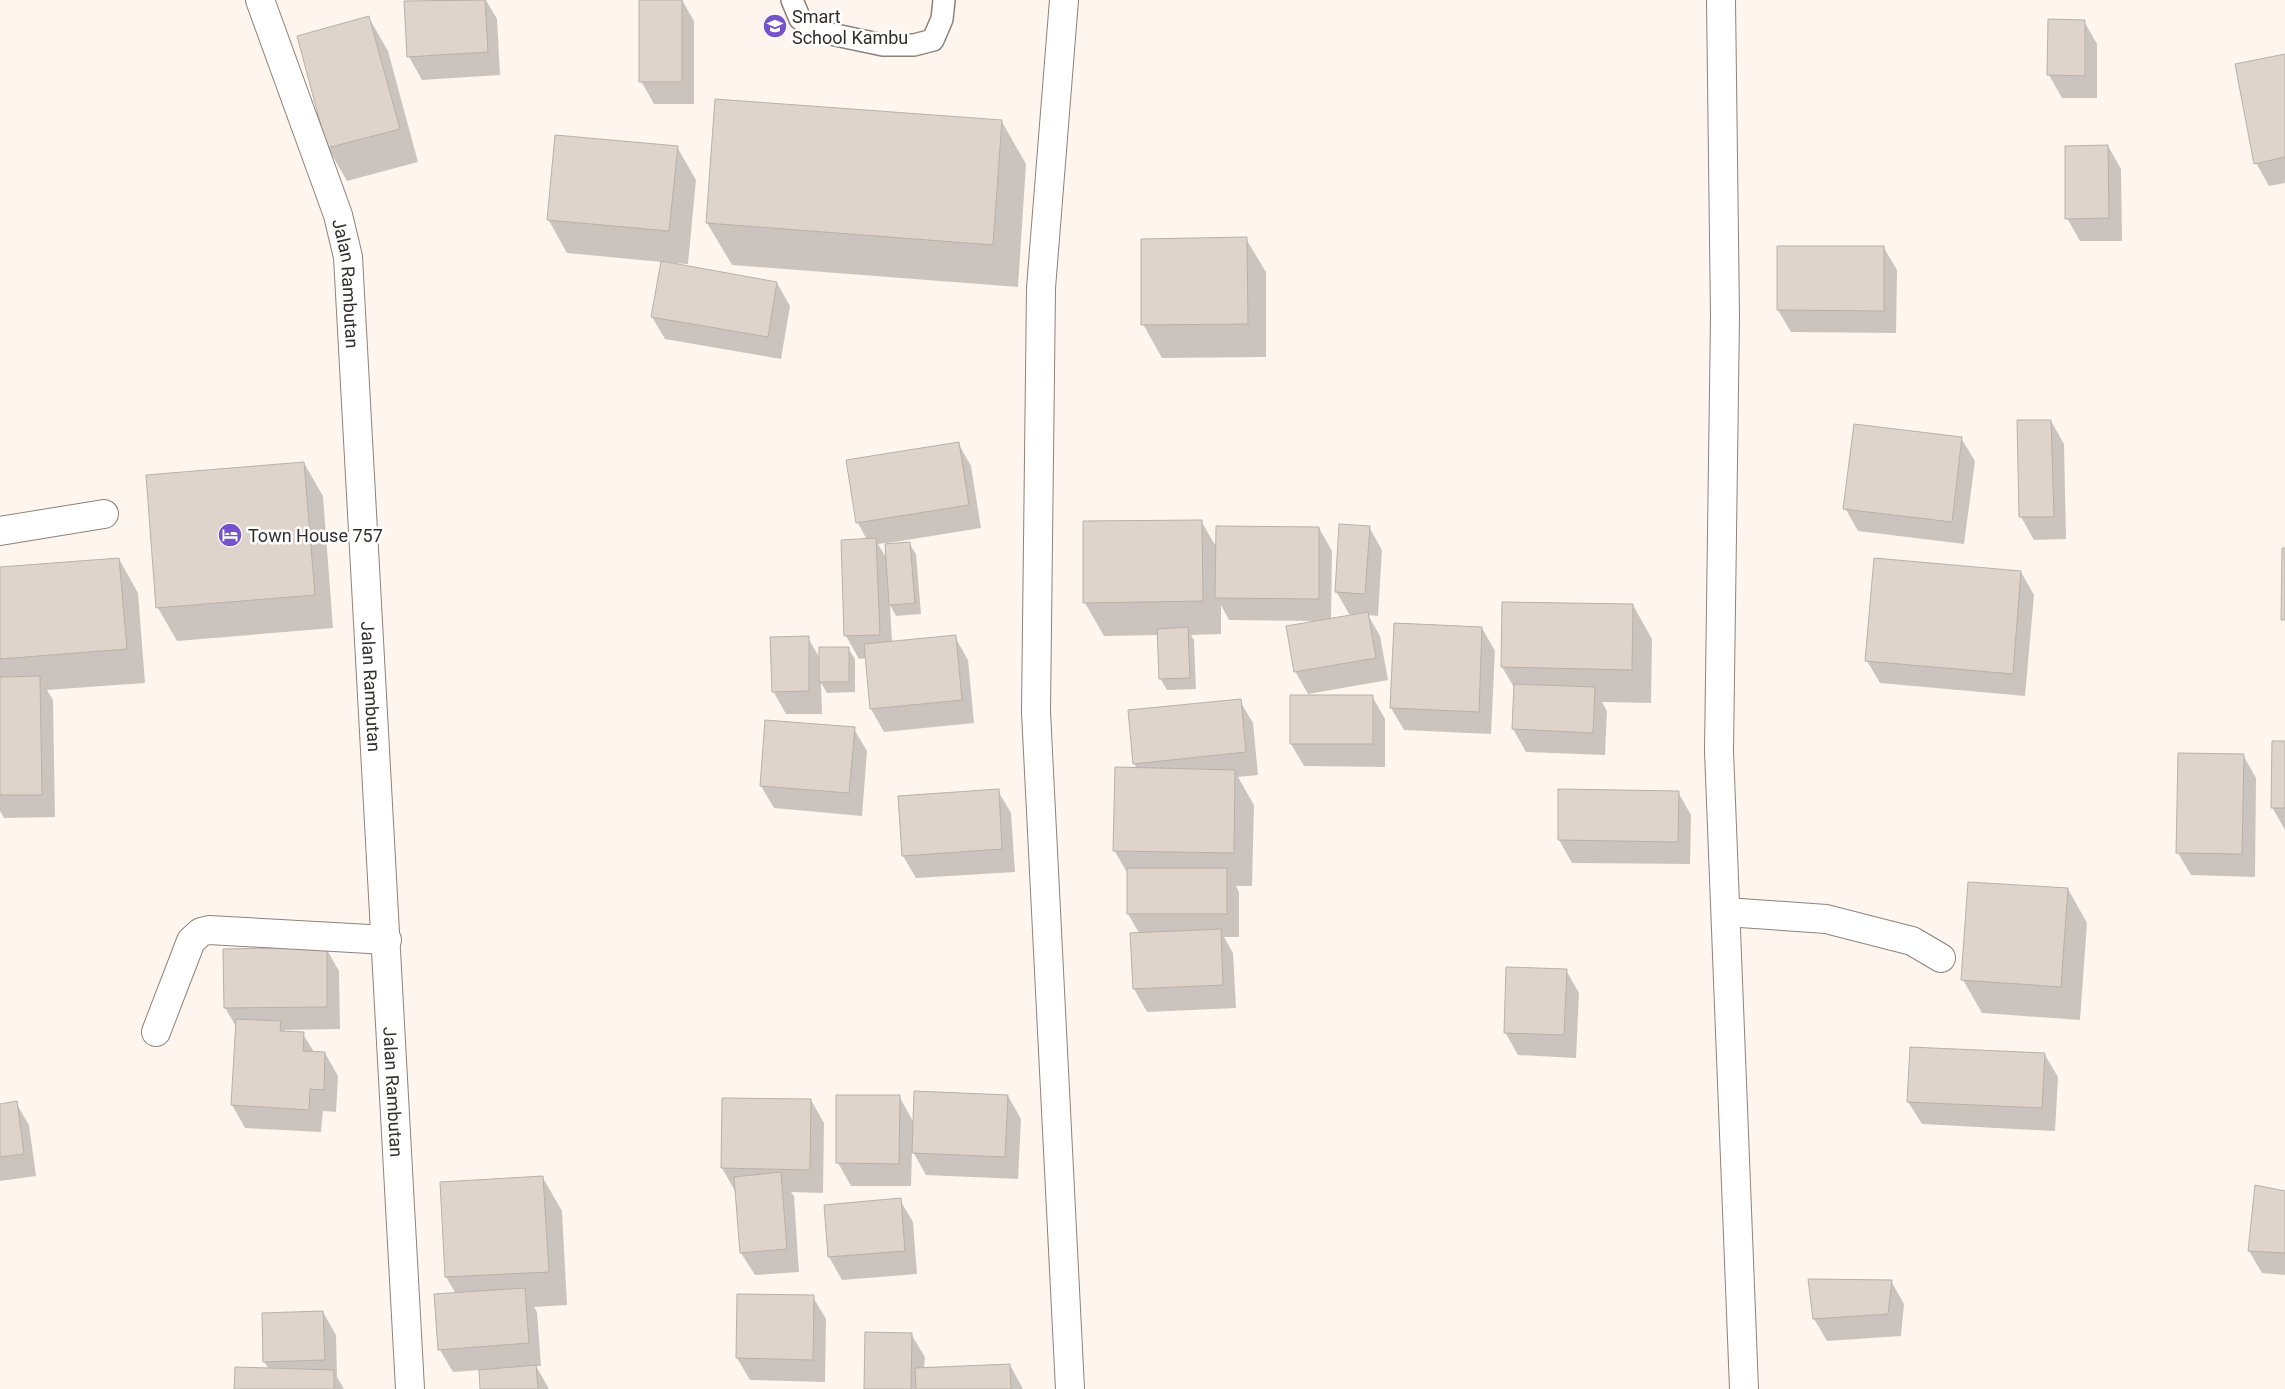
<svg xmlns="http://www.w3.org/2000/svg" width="2285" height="1389" font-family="Roboto,sans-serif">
<rect width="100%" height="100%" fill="#fef5ee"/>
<!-- shadow -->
<path fill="#0003" fill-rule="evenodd" d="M 435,0 L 486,0 L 497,19 L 500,75 L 422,80 L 409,57 L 405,2 Z
M 640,0 L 682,0 L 694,21 L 694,104 L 654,104 L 641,81 Z
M 369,18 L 388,51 L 418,162 L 347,181 L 328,148 Z
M 2084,21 L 2097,44 L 2097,98 L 2062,98 L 2049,75 Z
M 2285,55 L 2285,183 L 2269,186 L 2256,163 Z
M 1002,122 L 1026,164 L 1018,287 L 732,265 L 707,223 Z
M 2108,146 L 2121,169 L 2122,241 L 2080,241 L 2067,218 Z
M 677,147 L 696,180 L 688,264 L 671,263 L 671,264 L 777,283 L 790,306 L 781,359 L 665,339 L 652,317 L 662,262 L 567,253 L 548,219 Z
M 1246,239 L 1266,272 L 1266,357 L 1162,358 L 1143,324 Z
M 1884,248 L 1897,270 L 1896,333 L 1791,332 L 1778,310 Z
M 2051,421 L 2064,444 L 2066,539 L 2034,540 L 2021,517 Z
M 1961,438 L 1975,461 L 1964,544 L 1858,531 L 1845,508 Z
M 958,443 L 971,466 L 981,528 L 888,543 L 888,545 L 909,543 L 916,554 L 921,614 L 896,616 L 890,605 L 892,643 L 955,637 L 968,660 L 974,723 L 884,732 L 871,709 L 867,658 L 859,659 L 846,636 L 842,541 L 867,540 L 858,523 ZM 886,543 L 887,559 L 878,544 Z
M 304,463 L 323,496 L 333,628 L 177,641 L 158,608 Z
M 1201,521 L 1217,548 L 1319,528 L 1332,551 L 1331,620 L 1355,615 L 1349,614 L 1336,591 L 1369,527 L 1382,550 L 1378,616 L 1368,615 L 1380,636 L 1388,680 L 1308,694 L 1295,671 L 1317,621 L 1229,620 L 1221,605 L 1221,634 L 1191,635 L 1194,640 L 1196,689 L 1167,690 L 1160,678 L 1158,635 L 1104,636 L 1085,603 Z
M 119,559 L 138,593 L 145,683 L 47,690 L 53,700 L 55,817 L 4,818 L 0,811 L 0,569 Z
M 2021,572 L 2034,595 L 2025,696 L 1880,683 L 1867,661 Z
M 1633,605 L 1652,639 L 1651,703 L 1602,702 L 1607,711 L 1605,755 L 1526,752 L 1513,729 L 1515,689 L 1502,667 Z
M 1482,628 L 1495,651 L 1491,734 L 1404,730 L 1391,708 Z
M 808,638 L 821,660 L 848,648 L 855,659 L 855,692 L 827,693 L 821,683 L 822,714 L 786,714 L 773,691 Z
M 1372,696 L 1385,719 L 1385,767 L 1304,766 L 1291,744 Z
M 1240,701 L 1253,723 L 1258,775 L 1238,777 L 1254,805 L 1252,886 L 1236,886 L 1239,892 L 1239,937 L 1224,937 L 1233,953 L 1236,1008 L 1147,1012 L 1134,989 L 1132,934 L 1139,933 L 1128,914 L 1128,874 L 1114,850 L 1137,769 L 1134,763 Z
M 854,729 L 867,751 L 862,816 L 774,808 L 761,786 Z
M 2285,742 L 2285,830 L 2272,807 Z
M 2243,755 L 2256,778 L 2255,877 L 2191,875 L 2178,853 Z
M 998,791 L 1011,813 L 1015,872 L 916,878 L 903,856 Z
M 1678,792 L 1691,815 L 1690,864 L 1572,863 L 1559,840 Z
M 2068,889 L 2087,923 L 2080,1020 L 1982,1013 L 1963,980 Z
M 326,948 L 339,971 L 340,1029 L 284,1030 L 286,1033 L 303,1034 L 314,1052 L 325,1053 L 338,1076 L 336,1112 L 323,1111 L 321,1132 L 245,1128 L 232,1105 L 237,1028 L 225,1008 L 225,950 Z
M 1566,970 L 1579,993 L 1576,1058 L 1518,1055 L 1505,1032 Z
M 2045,1055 L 2058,1077 L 2055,1131 L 1922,1124 L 1908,1102 Z
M 899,1096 L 914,1123 L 1008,1096 L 1021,1119 L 1018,1179 L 926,1175 L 912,1150 L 911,1186 L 851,1186 L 838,1163 Z
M 811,1100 L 824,1123 L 823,1193 L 791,1192 L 794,1196 L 799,1272 L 755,1275 L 741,1253 L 735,1191 L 722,1168 Z
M 16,1103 L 29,1125 L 36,1176 L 0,1181 L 0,1105 Z
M 543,1178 L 562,1211 L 567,1305 L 534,1307 L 537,1312 L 541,1366 L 536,1366 L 549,1389 L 481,1389 L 480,1370 L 453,1372 L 440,1350 L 456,1294 L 446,1277 Z
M 2285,1191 L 2285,1275 L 2262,1273 L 2249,1251 Z
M 900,1200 L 913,1222 L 917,1274 L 842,1280 L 829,1257 Z
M 1891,1281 L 1904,1304 L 1901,1336 L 1827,1341 L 1814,1319 Z
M 813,1297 L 826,1319 L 825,1382 L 750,1380 L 737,1358 Z
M 323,1312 L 336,1335 L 337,1377 L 344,1389 L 235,1389 L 269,1369 L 264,1362 Z
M 911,1334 L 925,1357 L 924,1368 L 1010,1365 L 1023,1389 L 865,1389 Z"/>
<!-- building -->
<path fill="#ded4cb" stroke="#b9b0a7" d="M 485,0 L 488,52 L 407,57 L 404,1 Z
M 639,0 L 682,0 L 682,82 L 639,82 Z
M 369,16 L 400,129 L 327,148 L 297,36 Z
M 2048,19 L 2085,20 L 2085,76 L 2047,75 Z
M 2285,54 L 2285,157 L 2254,164 L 2235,64 Z
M 715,99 L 1002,120 L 993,245 L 706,223 Z
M 555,135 L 678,146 L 669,231 L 547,220 Z
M 2108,145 L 2109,218 L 2065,219 L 2065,146 Z
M 1247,237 L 1248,324 L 1141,325 L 1141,239 Z
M 1777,246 L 1884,246 L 1884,311 L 1777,310 Z
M 661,261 L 777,282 L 768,337 L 651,317 Z
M 2017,420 L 2051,420 L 2054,517 L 2019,517 Z
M 1854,424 L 1962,437 L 1952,522 L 1843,509 Z
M 959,442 L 969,505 L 856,523 L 846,460 Z
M 304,462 L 315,595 L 156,608 L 146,475 Z
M 1202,520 L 1203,601 L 1083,603 L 1083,521 Z
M 1339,524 L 1370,526 L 1365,594 L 1335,592 Z
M 1216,526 L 1319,527 L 1319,599 L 1215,598 Z
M 876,538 L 880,635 L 844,636 L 841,540 Z
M 910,542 L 915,603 L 889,605 L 885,544 Z
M 2282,548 L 2285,548 L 2285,620 L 2281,620 Z
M 119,558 L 127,649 L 0,659 L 0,567 Z
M 1874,558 L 2021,571 L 2013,674 L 1865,661 Z
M 1502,602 L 1633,604 L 1632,670 L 1501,667 Z
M 1368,612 L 1376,658 L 1294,672 L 1286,626 Z
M 1394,623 L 1482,627 L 1479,712 L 1390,708 Z
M 1188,627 L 1190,678 L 1159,679 L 1157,629 Z
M 956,635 L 962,700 L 870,709 L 864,644 Z
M 809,636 L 809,691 L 772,692 L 770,637 Z
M 819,647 L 849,647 L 849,682 L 819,682 Z
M 40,676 L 42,795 L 0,795 L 0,677 Z
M 1514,684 L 1595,687 L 1593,733 L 1512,729 Z
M 1290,695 L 1373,695 L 1373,744 L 1290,744 Z
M 1241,699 L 1246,752 L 1133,764 L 1128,710 Z
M 765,720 L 855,727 L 849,793 L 760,786 Z
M 2272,741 L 2285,741 L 2285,808 L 2271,808 Z
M 2178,753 L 2244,754 L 2242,854 L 2176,853 Z
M 1115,767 L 1235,770 L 1234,853 L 1113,851 Z
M 999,789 L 1002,849 L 902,856 L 898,796 Z
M 1558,789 L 1679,791 L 1678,842 L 1558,840 Z
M 1127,868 L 1227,868 L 1227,914 L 1127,914 Z
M 1968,882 L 2068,888 L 2061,987 L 1961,980 Z
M 1221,929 L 1223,985 L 1133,989 L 1130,933 Z
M 327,947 L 327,1007 L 224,1008 L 223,949 Z
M 1506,967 L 1567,969 L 1564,1035 L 1504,1033 Z
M 236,1019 L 281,1021 L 280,1031 L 304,1032 L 303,1051 L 325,1052 L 324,1090 L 310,1089 L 309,1110 L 231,1105 Z
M 1910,1047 L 2045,1053 L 2042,1108 L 1907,1102 Z
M 914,1091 L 1008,1095 L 1005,1157 L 912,1153 Z
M 836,1095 L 900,1095 L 899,1164 L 836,1163 Z
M 722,1098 L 811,1099 L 810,1170 L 721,1168 Z
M 17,1101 L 24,1154 L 0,1157 L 0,1104 Z
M 781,1172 L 787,1249 L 740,1253 L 734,1177 Z
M 543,1176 L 549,1272 L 445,1277 L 440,1182 Z
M 2255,1185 L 2285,1191 L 2285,1253 L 2248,1251 Z
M 901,1198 L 905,1251 L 828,1257 L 824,1205 Z
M 1808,1279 L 1892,1280 L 1888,1314 L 1813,1319 Z
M 525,1288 L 529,1343 L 438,1350 L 434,1294 Z
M 737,1294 L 814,1295 L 813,1360 L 736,1358 Z
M 323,1311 L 325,1360 L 263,1362 L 262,1313 Z
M 865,1332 L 912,1333 L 911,1389 L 864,1389 Z
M 1010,1364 L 1011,1389 L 916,1389 L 915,1368 Z
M 536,1365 L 538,1389 L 480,1389 L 479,1370 Z
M 235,1367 L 334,1370 L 334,1389 L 234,1389 Z"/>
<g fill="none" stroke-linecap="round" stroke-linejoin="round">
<!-- lane casing -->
<g stroke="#8d837b" stroke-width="24">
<path id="lane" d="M 792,0 L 800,19 L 826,33 L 883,45 L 914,45 L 933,40 L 942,19 L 944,0"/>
</g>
<!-- street casing -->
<g stroke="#8d837b" stroke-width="30">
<g id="street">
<path id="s1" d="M 260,0 L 338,215 L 348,257 L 410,1389"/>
<path d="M 1064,0 L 1041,288 L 1036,712 L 1070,1389"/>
<path d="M 1721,0 L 1725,317 L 1719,751 L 1744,1389"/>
<path d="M 0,531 L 104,514"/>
<path d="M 1726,912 L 1826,919 L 1912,941 L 1941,958"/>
<path d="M 156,1032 L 191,941 L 201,932 L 209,930 L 387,940"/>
</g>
</g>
<!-- lane -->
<use href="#lane" stroke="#fff" stroke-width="21"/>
<!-- street -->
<use href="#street" stroke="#fff" stroke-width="28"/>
</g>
<!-- icons -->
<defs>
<g id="school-disc" transform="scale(1.25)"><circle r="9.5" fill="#7553cd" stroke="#fff"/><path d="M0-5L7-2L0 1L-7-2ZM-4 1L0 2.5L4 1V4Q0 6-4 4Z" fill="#fff"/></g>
<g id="hotel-disc" transform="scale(1.25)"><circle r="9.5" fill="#7553cd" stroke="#fff"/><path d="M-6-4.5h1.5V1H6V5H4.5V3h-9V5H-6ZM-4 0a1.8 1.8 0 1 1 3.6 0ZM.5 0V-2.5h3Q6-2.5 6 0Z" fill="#fff"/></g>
</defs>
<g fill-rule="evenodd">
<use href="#school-disc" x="775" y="26"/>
<use href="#hotel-disc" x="230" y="535"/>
</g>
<g text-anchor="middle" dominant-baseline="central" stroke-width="5" stroke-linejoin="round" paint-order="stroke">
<!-- poi labels -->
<g font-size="18" fill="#322e2b" stroke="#fff" text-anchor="start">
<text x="792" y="16">Smart<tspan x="792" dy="21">School Kambu</tspan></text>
<text x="248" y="535">Town House 757</text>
</g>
<!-- street labels -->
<g font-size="18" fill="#322e2b" stroke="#fff">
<text stroke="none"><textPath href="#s1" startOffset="298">Jalan Rambutan</textPath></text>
<text stroke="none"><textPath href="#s1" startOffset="702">Jalan Rambutan</textPath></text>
<text stroke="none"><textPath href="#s1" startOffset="1108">Jalan Rambutan</textPath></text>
</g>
</g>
</svg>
